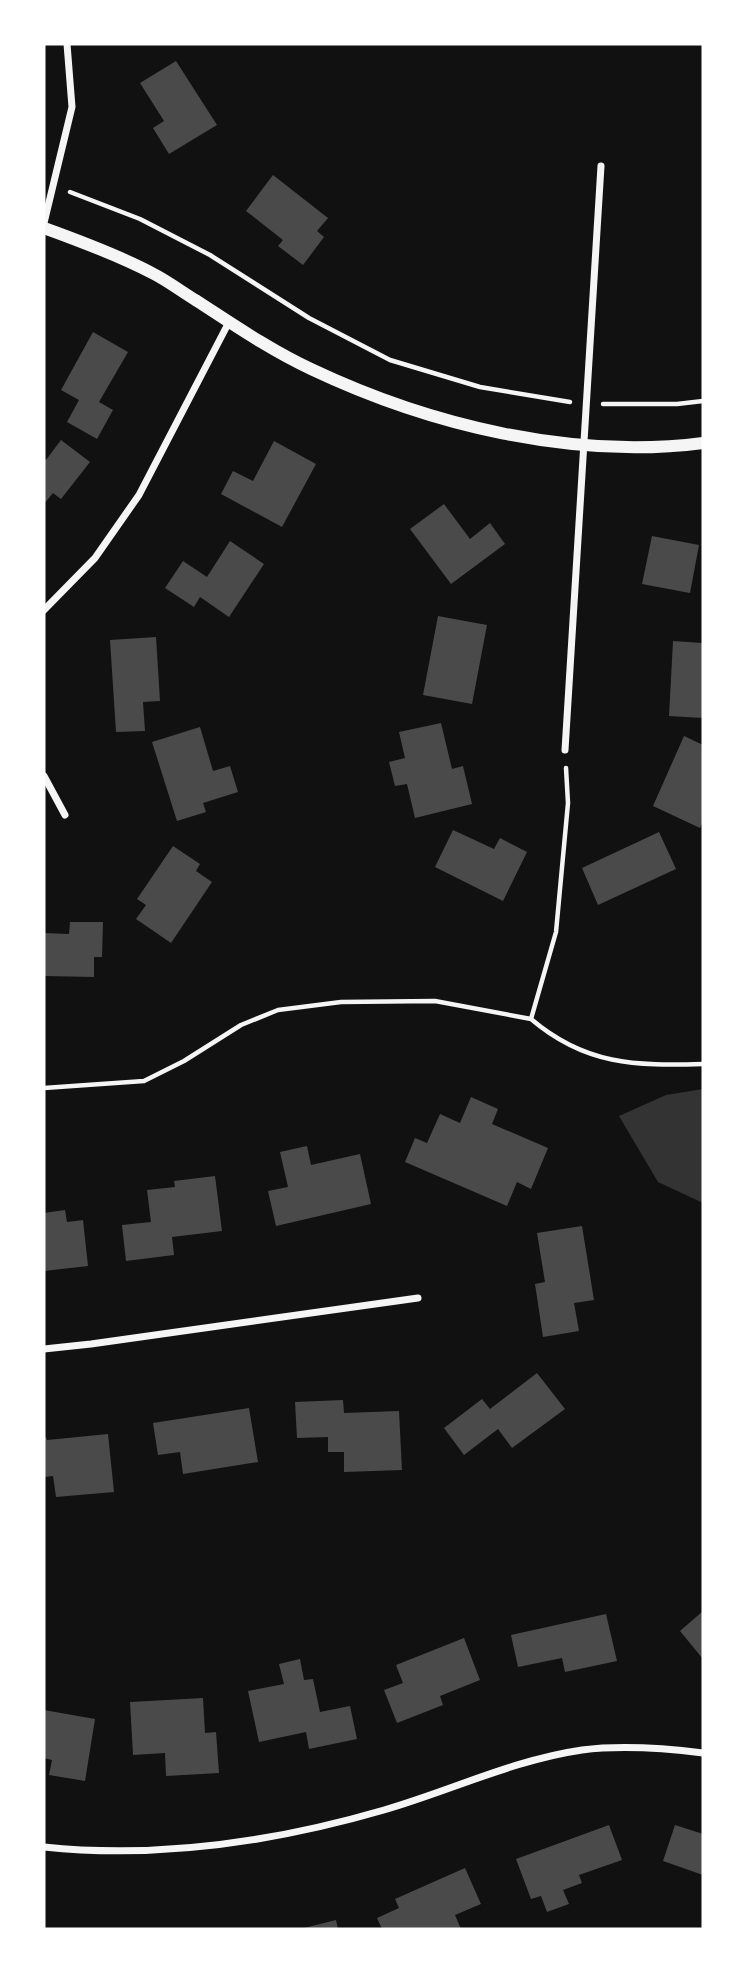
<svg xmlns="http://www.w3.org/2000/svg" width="747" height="1973" font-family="'PT Sans',sans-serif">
<rect width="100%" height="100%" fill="#111"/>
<!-- water -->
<path fill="#333" d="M 703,1089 L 703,1203 L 658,1182 L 619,1116 L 666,1095 Z"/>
<!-- building -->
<path fill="#4a4a4a" d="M 176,61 L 217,125 L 169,154 L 153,128 L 164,121 L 140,83 Z
M 273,175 L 328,218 L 317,231 L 324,237 L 303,265 L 278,246 L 283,240 L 246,211 Z
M 93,332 L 128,352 L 99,402 L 113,410 L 97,439 L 67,422 L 79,400 L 61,390 Z
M 61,440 L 90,462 L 61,499 L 53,493 L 44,504 L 44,458 L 46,460 Z
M 274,441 L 316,464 L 282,527 L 221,494 L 233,471 L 253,481 Z
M 444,504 L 470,539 L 490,523 L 505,544 L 451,584 L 410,529 Z
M 652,536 L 699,545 L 690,593 L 642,584 Z
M 230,541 L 264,564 L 229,617 L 200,597 L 194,607 L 165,588 L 183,561 L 207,577 Z
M 438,616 L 487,625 L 472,704 L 423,695 Z
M 156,637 L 160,701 L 143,702 L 145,731 L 116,732 L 110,640 Z
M 673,641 L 703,643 L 703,718 L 669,716 Z
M 441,723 L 452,769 L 463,766 L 472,804 L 415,818 L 407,784 L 395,786 L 389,762 L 405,758 L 399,732 Z
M 200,727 L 213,771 L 230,766 L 238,792 L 203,803 L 206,812 L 177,821 L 152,742 Z
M 684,736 L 703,745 L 703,821 L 700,828 L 653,806 Z
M 453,830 L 494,849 L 500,838 L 527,852 L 503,901 L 435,867 Z
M 659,832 L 676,869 L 598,905 L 582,868 Z
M 173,846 L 200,864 L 196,871 L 212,882 L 171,943 L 136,919 L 146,905 L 137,899 Z
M 70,922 L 103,922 L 102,957 L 94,957 L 94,977 L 44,976 L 44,933 L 69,934 Z
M 471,1097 L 498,1109 L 492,1124 L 548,1148 L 531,1189 L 517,1182 L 507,1206 L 405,1162 L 415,1138 L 427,1143 L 440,1114 L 460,1123 Z
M 307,1146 L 311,1165 L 360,1154 L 371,1204 L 276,1226 L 268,1191 L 288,1187 L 280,1152 Z
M 215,1176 L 222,1231 L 172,1237 L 174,1255 L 126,1261 L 122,1225 L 151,1222 L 147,1190 L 175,1187 L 174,1181 Z
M 65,1210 L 67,1222 L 83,1220 L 88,1266 L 44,1271 L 44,1213 Z
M 582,1226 L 594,1300 L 574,1303 L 579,1331 L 543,1337 L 535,1284 L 545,1282 L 537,1233 Z
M 537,1373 L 565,1409 L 512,1448 L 498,1429 L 464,1455 L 444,1428 L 482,1399 L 490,1409 Z
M 343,1400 L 344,1413 L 399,1411 L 402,1470 L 344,1472 L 344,1452 L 328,1452 L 328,1437 L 297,1438 L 295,1402 Z
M 249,1408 L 258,1462 L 183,1474 L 180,1452 L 158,1455 L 153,1423 Z
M 108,1434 L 114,1492 L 56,1497 L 53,1476 L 44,1477 L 44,1437 L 46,1437 L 47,1440 Z
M 703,1611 L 703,1659 L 680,1631 Z
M 606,1614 L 617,1661 L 565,1672 L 562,1658 L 518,1667 L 511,1635 Z
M 464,1638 L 480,1680 L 440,1696 L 443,1705 L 397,1723 L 384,1690 L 403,1683 L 396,1665 Z
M 300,1659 L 304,1680 L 313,1679 L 320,1712 L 350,1706 L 357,1739 L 309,1749 L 306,1732 L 259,1742 L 248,1691 L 284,1684 L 279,1664 Z
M 203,1698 L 205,1733 L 216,1732 L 219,1773 L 166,1776 L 165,1753 L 133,1755 L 130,1702 Z
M 44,1710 L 95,1719 L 85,1781 L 49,1775 L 52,1760 L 44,1758 Z
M 609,1825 L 622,1860 L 579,1875 L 582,1883 L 563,1890 L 569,1904 L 547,1912 L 541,1896 L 531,1899 L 516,1859 Z
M 675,1825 L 703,1834 L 703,1875 L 663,1861 Z
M 465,1868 L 481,1904 L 455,1915 L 461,1929 L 382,1929 L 377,1918 L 399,1908 L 395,1899 Z
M 336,1920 L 338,1929 L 304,1929 L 304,1928 Z"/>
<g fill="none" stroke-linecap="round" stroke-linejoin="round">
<!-- path -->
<path stroke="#f5f5f5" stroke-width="4.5" d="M 70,192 L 140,219 L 210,255 L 309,318 L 390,360 L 480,387 L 570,402
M 603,404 L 677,404 L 703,401
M 531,1019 C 585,1065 635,1066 703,1064
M 44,1088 L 144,1081 L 184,1061 L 241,1025 L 278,1010 L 341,1002 L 435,1001 L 531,1019 L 556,932 L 568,803 L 566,768"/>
<!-- minor -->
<path stroke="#f5f5f5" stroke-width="7" d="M 44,223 L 72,107 L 67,44
M 44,610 L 95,558 L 139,495 L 229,322
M 565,750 L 601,166
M 44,776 L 65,815
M 44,1349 L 91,1344 L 418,1298
M 44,1847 C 158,1859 274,1842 384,1810 C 450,1791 513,1760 582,1750 C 622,1745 663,1748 703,1753"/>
<!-- tertiary -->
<path stroke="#f5f5f5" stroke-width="12" d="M 44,228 C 80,241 118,255 152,273 C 168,281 182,292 197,301 C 234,325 272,351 311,369 C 429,425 573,460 703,443"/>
</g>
<!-- border -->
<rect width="747" height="1973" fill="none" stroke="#ffffff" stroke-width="91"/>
</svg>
